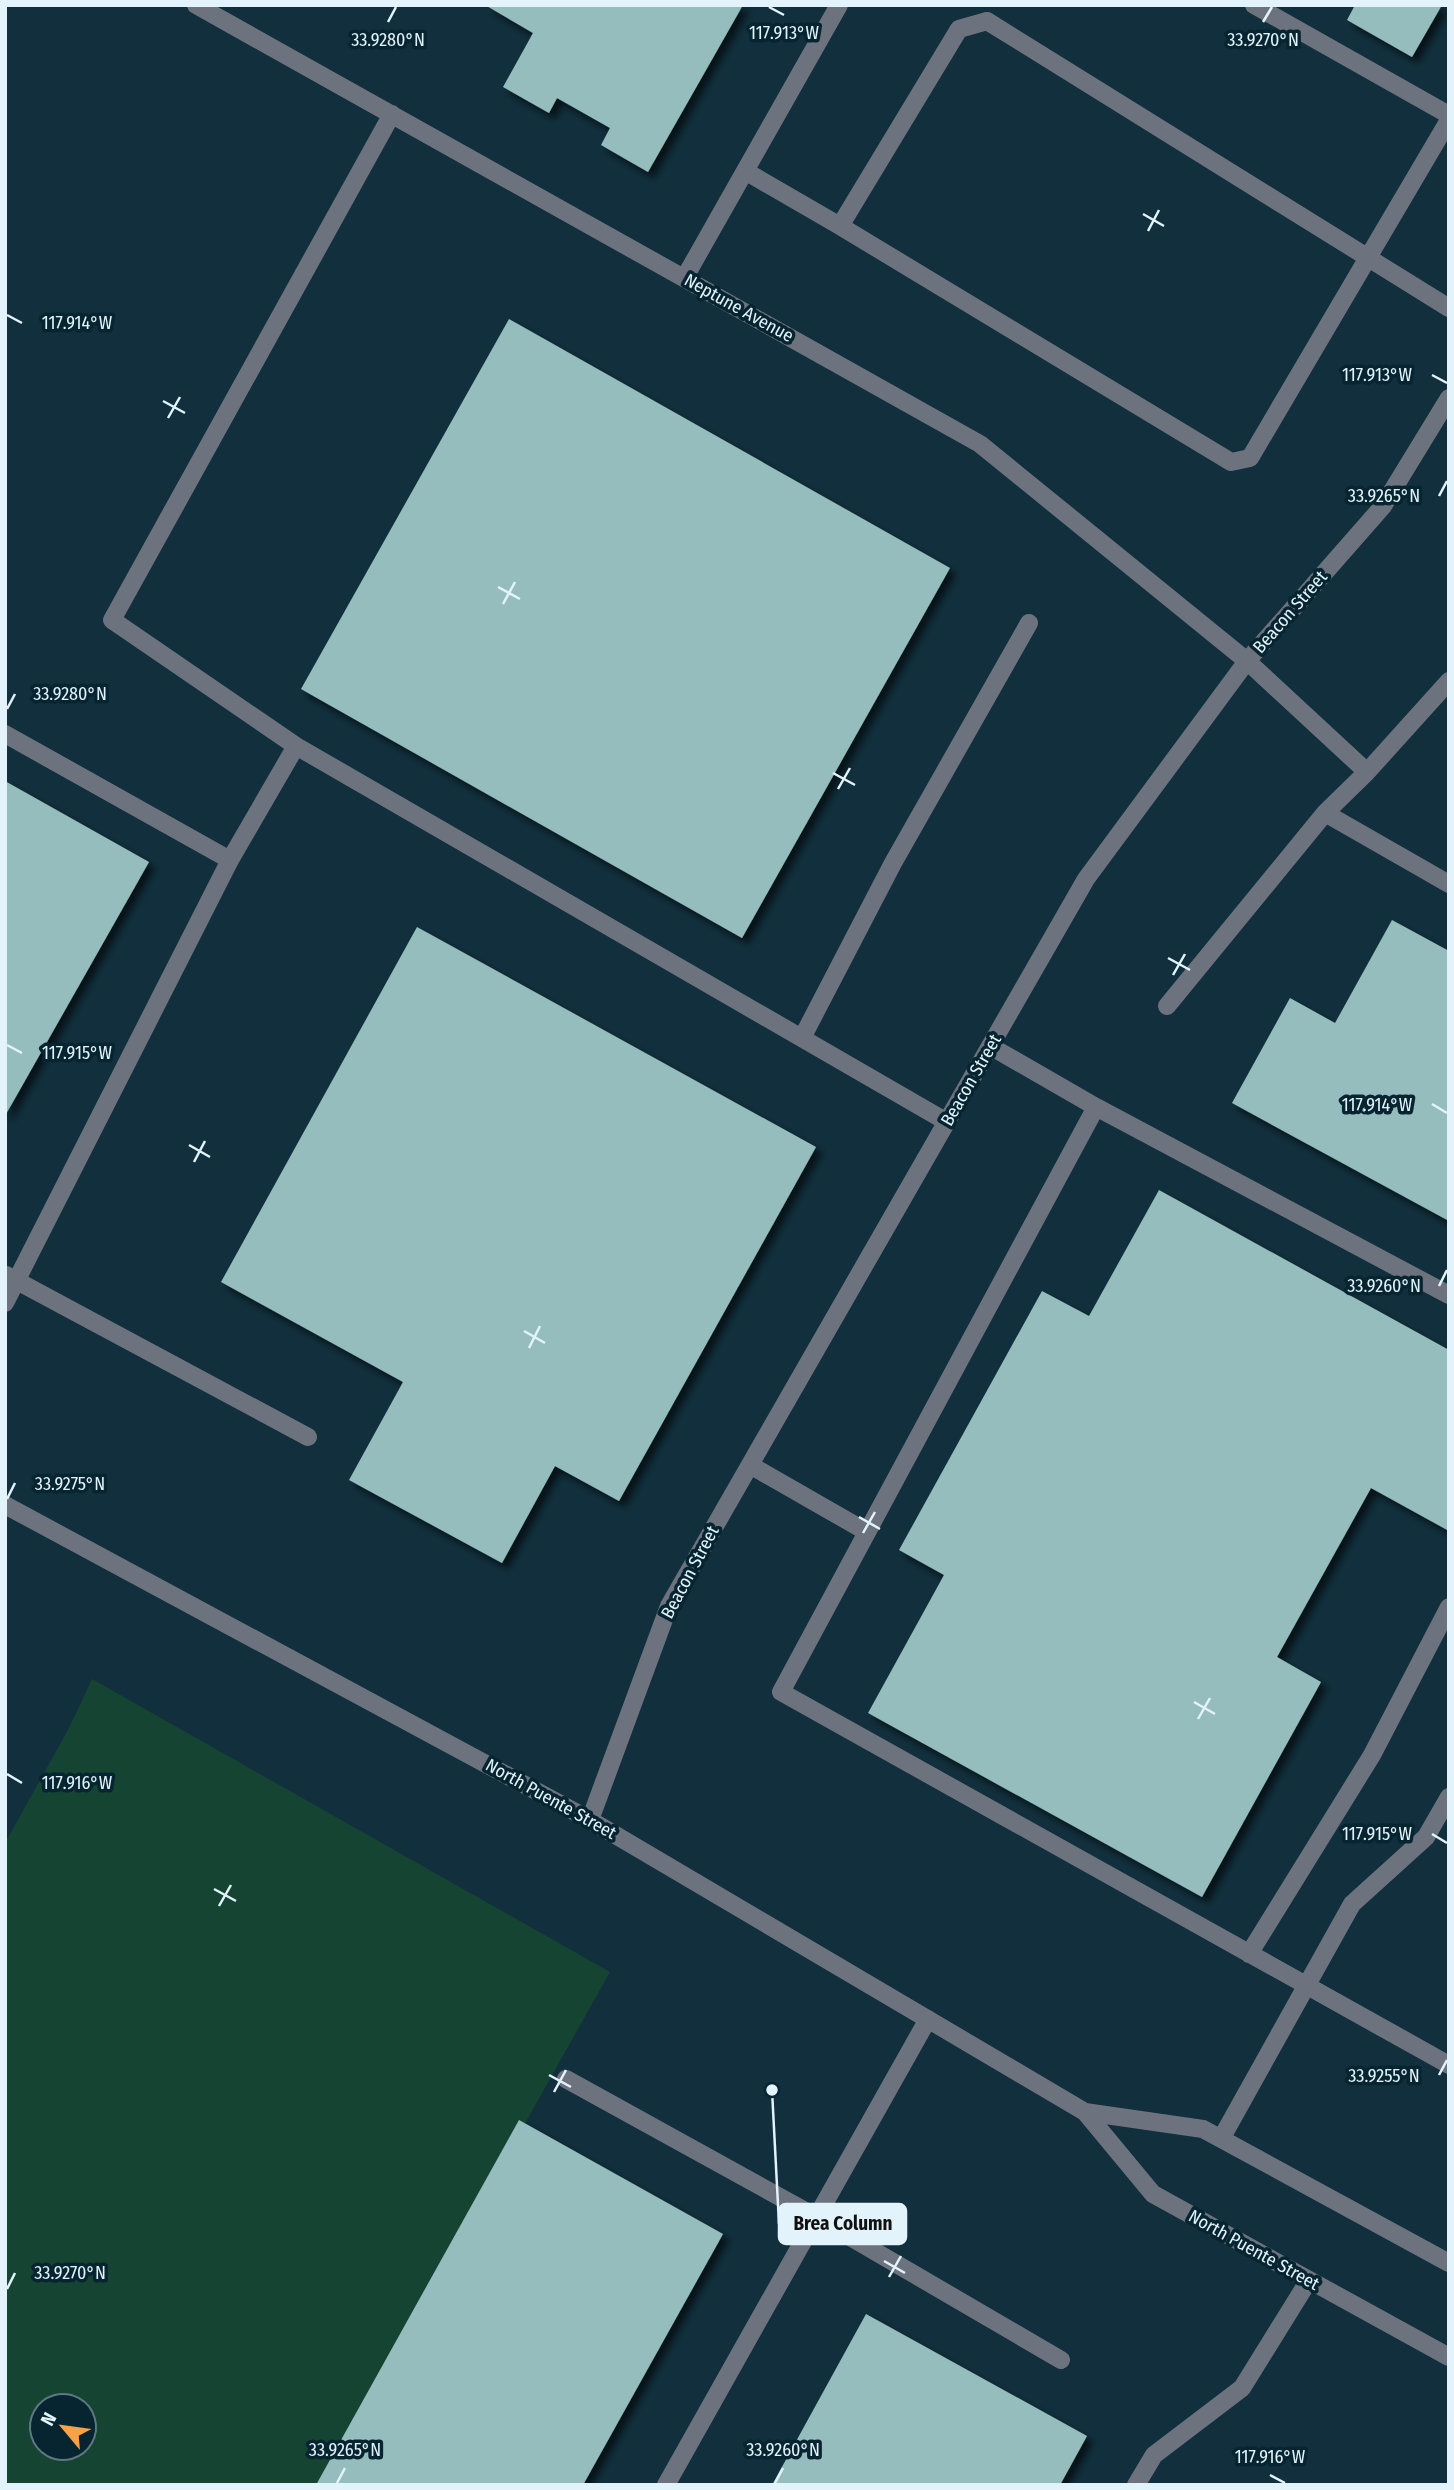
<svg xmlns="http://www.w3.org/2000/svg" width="1454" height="2490" font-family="'Fira Sans Condensed',sans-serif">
<defs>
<filter id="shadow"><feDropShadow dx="6" dy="6" stdDeviation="3.5" flood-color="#0009"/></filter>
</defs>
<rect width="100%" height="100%" fill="#112f3c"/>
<!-- green -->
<path fill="#154532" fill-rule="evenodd" d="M 92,1679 L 610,1972 L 322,2485 L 5,2485 L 5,1843 L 69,1728 ZM 42,2406 L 84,2406 L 84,2448 L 42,2448 Z"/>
<!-- building -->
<path fill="#96bdbd" filter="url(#shadow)" d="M 485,5 L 743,5 L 648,172 L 601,145 L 610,128 L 557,98 L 549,113 L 503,87 L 533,33 Z
M 1355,5 L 1442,5 L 1412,57 L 1347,20 Z
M 509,319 L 950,568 L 742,938 L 301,689 Z
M 5,781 L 149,862 L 5,1116 Z
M 1392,920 L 1449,951 L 1449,1221 L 1232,1103 L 1290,998 L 1335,1023 Z
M 417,927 L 816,1147 L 619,1501 L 555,1466 L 502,1563 L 349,1480 L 403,1382 L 221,1282 Z
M 1159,1190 L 1449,1350 L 1449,1531 L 1371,1488 L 1277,1657 L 1321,1682 L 1202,1897 L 868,1713 L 944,1575 L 899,1550 L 1042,1291 L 1089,1316 Z
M 519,2120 L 723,2234 L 583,2485 L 316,2485 Z
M 866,2314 L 1087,2436 L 1060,2485 L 772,2485 Z"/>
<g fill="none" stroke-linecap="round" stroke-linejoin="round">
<!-- minor -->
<path stroke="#6d737e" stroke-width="18" d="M 196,5 L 980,444 L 1247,661 L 1367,772 L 1449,681
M 1254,5 L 1449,115
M 1449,120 L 1250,458 L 1231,462 L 840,226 L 959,29 L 987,21 L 1449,308
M 745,171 L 840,226
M 685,277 L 839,5
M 5,734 L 230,860 L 5,1303
M 296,746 L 112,620 L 392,114
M 1367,772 L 1325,813 L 1449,884
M 230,860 L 296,746 L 947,1122
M 1167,1006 L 1325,813
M 802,1038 L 893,863 L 1029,623
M 990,1046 L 1096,1107 L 781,1692 L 1449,2065
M 1096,1107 L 1449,1295
M 6,1275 L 308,1437
M 750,1465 L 867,1532
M 5,1505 L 590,1820 L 1085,2112 L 1153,2194 L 1449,2357
M 590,1820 L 669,1606 L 1086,879 L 1247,661 L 1383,506 L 1449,398
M 1249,1954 L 1372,1755 L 1449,1607
M 566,2079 L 816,2217 L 1061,2360
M 1085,2112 L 1203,2129 L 1449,2263
M 1221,2139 L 1352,1904 L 1426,1837 L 1449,1797
M 666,2485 L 928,2019
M 1136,2485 L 1154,2455 L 1242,2388 L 1309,2280"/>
</g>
<!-- ticks -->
<path fill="none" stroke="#e2f3fb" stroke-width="2.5" d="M 769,7 L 784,15M 388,22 L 396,7M 1263,22 L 1272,7M 1143,214 L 1164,226M 1148,231 L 1159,210M 7,315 L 22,323M 1432,375 L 1447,383M 163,401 L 185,413M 168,418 L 180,397M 1439,496 L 1447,481M 498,587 L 520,599M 503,604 L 515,582M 7,709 L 15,694M 833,773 L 855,785M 838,789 L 850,768M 1168,958 L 1190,970M 1173,975 L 1185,954M 7,1045 L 22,1053M 1432,1104 L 1447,1113M 189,1145 L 210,1157M 194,1162 L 205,1141M 1439,1286 L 1447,1270M 524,1331 L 545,1343M 529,1348 L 540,1326M 7,1499 L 15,1483M 859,1517 L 880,1529M 863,1533 L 875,1512M 1194,1702 L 1215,1714M 1198,1719 L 1210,1698M 7,1774 L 22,1783M 1432,1834 L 1447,1843M 214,1889 L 236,1901M 219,1906 L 231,1885M 549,2075 L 571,2087M 1439,2075 L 1447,2060M 554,2092 L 566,2070M 884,2261 L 905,2273M 889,2277 L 901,2256M 7,2289 L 15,2273M 1270,2475 L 1285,2483M 337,2483 L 345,2468M 775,2483 L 783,2468"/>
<g text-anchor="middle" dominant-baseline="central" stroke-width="7" stroke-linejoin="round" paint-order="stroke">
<!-- street labels -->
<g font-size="18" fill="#e2f3fb" stroke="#072531">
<text transform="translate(739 308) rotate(29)">Neptune Avenue</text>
<text transform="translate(1290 612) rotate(-49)">Beacon Street</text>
<text transform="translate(971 1080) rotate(-60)">Beacon Street</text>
<text transform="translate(690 1572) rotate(-62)">Beacon Street</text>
<text transform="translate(551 1799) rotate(29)">North Puente Street</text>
<text transform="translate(1254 2250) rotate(29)">North Puente Street</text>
</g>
</g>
<g font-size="18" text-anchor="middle" fill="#e2f3fb" stroke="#072531" stroke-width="7" stroke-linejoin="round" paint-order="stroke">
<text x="784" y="39">117.913°W</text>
<text x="1263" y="46">33.9270°N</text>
<text x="388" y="46">33.9280°N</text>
<text x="77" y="329">117.914°W</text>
<text x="1377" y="381">117.913°W</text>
<text x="1384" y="502">33.9265°N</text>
<text x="70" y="700">33.9280°N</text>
<text x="77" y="1059">117.915°W</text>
<text x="1377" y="1111">117.914°W</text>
<text x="1384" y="1292">33.9260°N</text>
<text x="70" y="1490">33.9275°N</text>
<text x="77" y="1789">117.916°W</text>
<text x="1377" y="1840">117.915°W</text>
<text x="1384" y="2082">33.9255°N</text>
<text x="70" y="2279">33.9270°N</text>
<text x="345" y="2456">33.9265°N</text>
<text x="783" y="2456">33.9260°N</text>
<text x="1270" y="2463">117.916°W</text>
</g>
<!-- callouts -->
<path fill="none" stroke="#e2f3fb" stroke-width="2.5" d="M772 2090L779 2224"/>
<circle fill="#e2f3fb" stroke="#072531" stroke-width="2.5" cx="772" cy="2090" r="7"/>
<rect fill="#e2f3fb" stroke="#e2f3fb" stroke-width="2.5" x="779" y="2204" width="127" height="40" rx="7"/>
<g font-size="19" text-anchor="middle" font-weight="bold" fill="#111">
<text x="843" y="2230">Brea Column</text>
</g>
<!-- border -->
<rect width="1454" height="2490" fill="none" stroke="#e2f3fb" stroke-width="14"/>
<!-- north arrow -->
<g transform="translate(63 2427) rotate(299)"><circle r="33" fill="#072531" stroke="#5f7782" stroke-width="2"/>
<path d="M0-5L12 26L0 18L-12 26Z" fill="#f7a148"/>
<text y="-10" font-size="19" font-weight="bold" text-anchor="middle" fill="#e2f3fb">N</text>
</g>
</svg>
